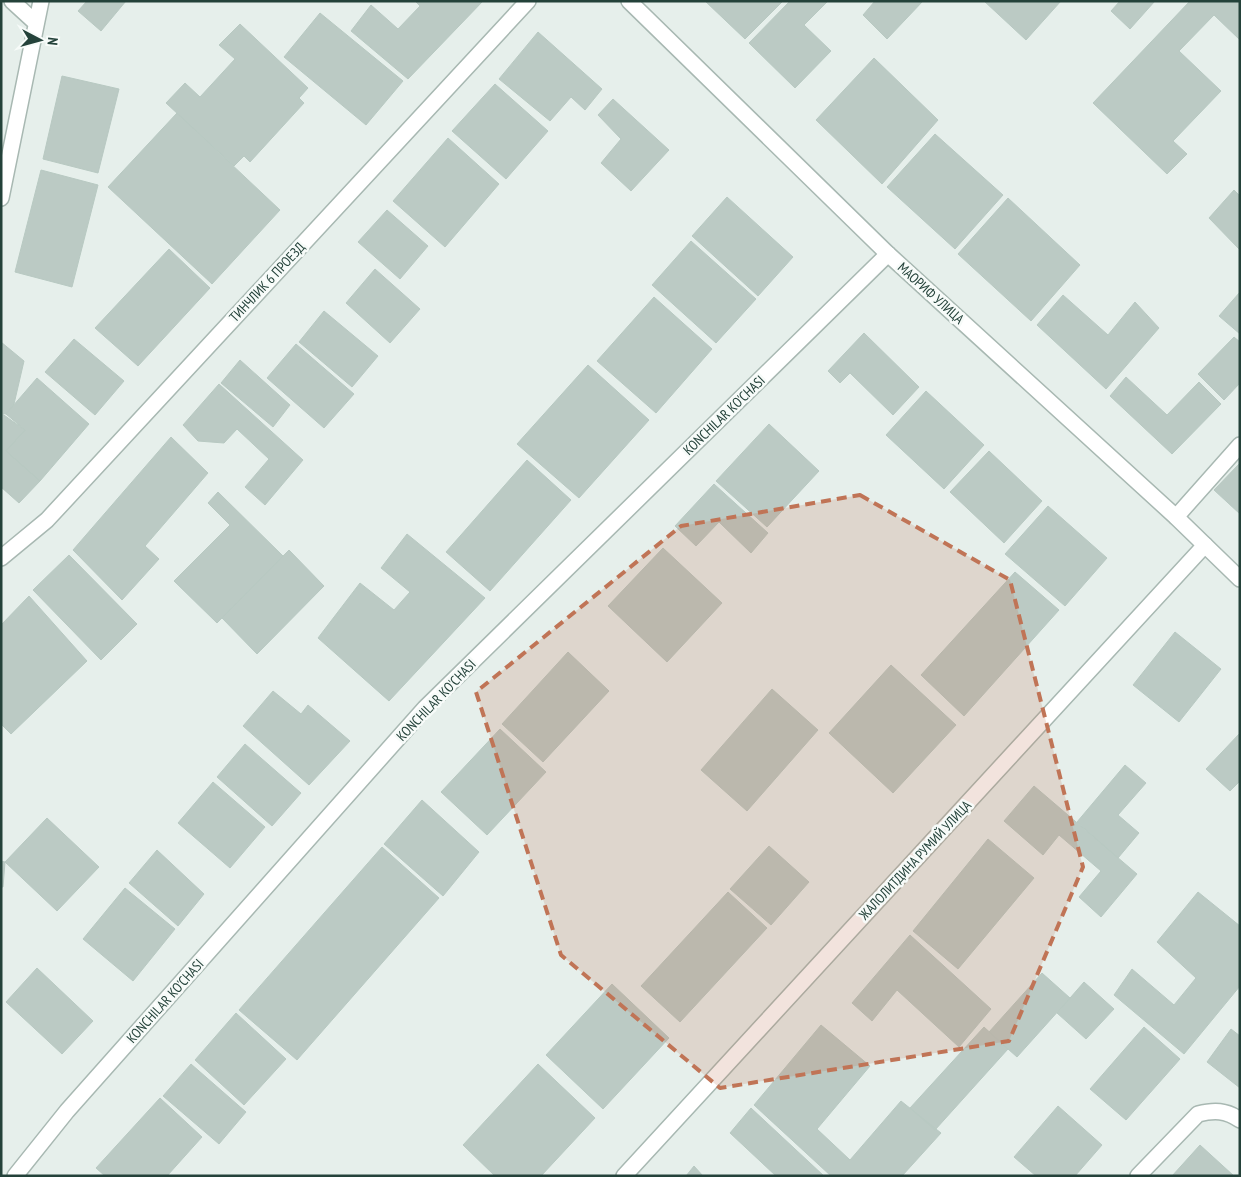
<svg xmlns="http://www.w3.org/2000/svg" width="1241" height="1177" font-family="'PT Sans Narrow',sans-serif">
<rect width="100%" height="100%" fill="#e6efeb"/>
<!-- building -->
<path fill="#bbcac4" stroke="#b8c9c2" d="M 87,1 L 126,1 L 101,31 L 78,11 Z
M 415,1 L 483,1 L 408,79 L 351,31 L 371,5 L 398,29 L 420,6 Z
M 705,1 L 783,1 L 745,39 Z
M 790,1 L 828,1 L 804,25 L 831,51 L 795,88 L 749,43 Z
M 875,1 L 923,1 L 887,39 L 863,15 Z
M 984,1 L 1061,1 L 1026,40 Z
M 1120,1 L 1155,1 L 1130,29 L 1111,11 Z
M 1190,1 L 1240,1 L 1240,40 L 1214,15 L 1179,51 L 1221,91 L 1173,141 L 1187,154 L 1167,174 L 1093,103 Z
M 320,13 L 403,81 L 366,125 L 284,57 Z
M 240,24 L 308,88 L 299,98 L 304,103 L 250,162 L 244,156 L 234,166 L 166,103 L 185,83 L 200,97 L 235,59 L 219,45 Z
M 538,32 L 602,89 L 585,110 L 571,97 L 550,121 L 499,79 Z
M 874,58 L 938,120 L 882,184 L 816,120 Z
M 62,76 L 119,89 L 98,173 L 43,159 Z
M 495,84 L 548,131 L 506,179 L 452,131 Z
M 613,99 L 669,150 L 631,191 L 601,163 L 621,139 L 598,115 Z
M 177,113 L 280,210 L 212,284 L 108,187 Z
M 935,134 L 1003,195 L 955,249 L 887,187 Z
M 448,138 L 499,184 L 445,247 L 393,201 Z
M 41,170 L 98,185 L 72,287 L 15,272 Z
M 1234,190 L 1240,196 L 1240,250 L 1209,218 Z
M 727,197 L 793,257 L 758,296 L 692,236 Z
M 1008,198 L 1080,265 L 1031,321 L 958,254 Z
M 387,210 L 428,246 L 400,279 L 358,242 Z
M 691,241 L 756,299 L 716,343 L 652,285 Z
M 169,249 L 210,288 L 138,366 L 95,328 Z
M 375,269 L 420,309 L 390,343 L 346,303 Z
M 1240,292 L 1240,334 L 1219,316 Z
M 1063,295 L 1108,335 L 1135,302 L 1159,328 L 1106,389 L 1037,325 Z
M 654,297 L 712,349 L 656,413 L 597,361 Z
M 324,311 L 378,356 L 352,387 L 299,342 Z
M 864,333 L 919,387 L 893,415 L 850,373 L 840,383 L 828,371 Z
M 1234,337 L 1240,342 L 1240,383 L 1224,400 L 1198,374 Z
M 74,339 L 124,381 L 95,415 L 45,372 Z
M 1,342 L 24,361 L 14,404 L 6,414 L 1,413 Z
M 296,344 L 354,394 L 324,428 L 267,378 Z
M 240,360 L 290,405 L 273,427 L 221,383 Z
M 588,365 L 649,420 L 579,498 L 517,444 Z
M 1126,377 L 1167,415 L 1199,382 L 1221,404 L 1172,454 L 1110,396 Z
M 37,378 L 89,424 L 40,481 L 6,451 L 25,430 L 6,414 Z
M 219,384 L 303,460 L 265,505 L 245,487 L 269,459 L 237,429 L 224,443 L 198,441 L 183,425 Z
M 926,391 L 984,445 L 944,489 L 886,435 Z
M 1,413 L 25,430 L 6,451 L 40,481 L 19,503 L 1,487 Z
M 769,424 L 819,471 L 767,527 L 716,481 Z
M 171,437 L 208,473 L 145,546 L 159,559 L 122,600 L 73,550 Z
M 989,451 L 1042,501 L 1004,543 L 950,492 Z
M 527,460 L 571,500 L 490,591 L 446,552 Z
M 1240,463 L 1240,514 L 1214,490 Z
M 714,484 L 768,533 L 751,553 L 719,522 L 696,546 L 675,526 Z
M 218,492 L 283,556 L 217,623 L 174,581 L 230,525 L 208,503 Z
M 1048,506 L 1107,558 L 1065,606 L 1005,554 Z
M 407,534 L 485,598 L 389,701 L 318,638 L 360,583 L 394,610 L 410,592 L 381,568 Z
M 663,548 L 722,603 L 667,662 L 608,606 Z
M 289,550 L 324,586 L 257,654 L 222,618 Z
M 69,555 L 137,624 L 101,660 L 33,590 Z
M 1015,572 L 1059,610 L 964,716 L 921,675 Z
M 29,596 L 87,661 L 11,734 L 1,724 L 1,625 Z
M 1175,632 L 1221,669 L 1179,722 L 1133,685 Z
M 568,652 L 609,691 L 543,762 L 502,724 Z
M 891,665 L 956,725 L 893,793 L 829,733 Z
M 772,689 L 818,730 L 747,811 L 701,770 Z
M 273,691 L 301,714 L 308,705 L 350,741 L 309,785 L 243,726 Z
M 500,729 L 546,772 L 487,835 L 441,792 Z
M 1240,733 L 1240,781 L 1230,791 L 1206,769 Z
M 245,744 L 301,793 L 272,826 L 217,777 Z
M 1125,765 L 1146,783 L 1118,815 L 1139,833 L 1118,858 L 1077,822 Z
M 213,782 L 265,827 L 230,868 L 178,823 Z
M 1034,786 L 1137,874 L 1101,917 L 1079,897 L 1101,871 L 1059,835 L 1043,855 L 1004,821 Z
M 422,800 L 479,852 L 443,896 L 384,844 Z
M 47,818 L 99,867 L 57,911 L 5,862 Z
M 988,839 L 1034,878 L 958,969 L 913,931 Z
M 769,846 L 809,882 L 771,925 L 730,889 Z
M 382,847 L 439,898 L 297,1060 L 239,1010 Z
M 157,850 L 204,894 L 178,926 L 129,883 Z
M 1,861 L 5,862 L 3,887 L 1,887 Z
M 125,888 L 175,929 L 133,981 L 83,939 Z
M 728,892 L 767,928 L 680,1022 L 641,986 Z
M 1198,892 L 1240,926 L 1240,986 L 1184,1054 L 1114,995 L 1132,969 L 1174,1005 L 1196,978 L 1157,942 Z
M 910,935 L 991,1009 L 959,1047 L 897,990 L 872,1021 L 852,1003 Z
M 37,968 L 93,1021 L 62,1054 L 6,1002 Z
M 1042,973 L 1070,998 L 1017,1057 L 989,1032 Z
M 1084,982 L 1114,1009 L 1086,1039 L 1057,1013 Z
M 612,984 L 669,1038 L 603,1109 L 546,1055 Z
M 236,1013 L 286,1059 L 244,1105 L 195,1060 Z
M 821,1025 L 870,1066 L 817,1129 L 850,1160 L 901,1101 L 941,1133 L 902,1176 L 831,1176 L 754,1105 Z
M 984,1027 L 1008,1049 L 935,1130 L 910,1108 Z
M 1144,1027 L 1180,1059 L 1126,1120 L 1090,1089 Z
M 1231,1029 L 1240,1036 L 1240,1088 L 1207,1062 Z
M 191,1064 L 246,1112 L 219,1144 L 163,1096 Z
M 538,1064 L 595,1118 L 541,1176 L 495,1176 L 463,1145 Z
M 160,1098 L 202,1137 L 167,1176 L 105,1176 L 96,1168 Z
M 1058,1106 L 1102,1145 L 1075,1176 L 1036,1176 L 1014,1157 Z
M 751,1108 L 824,1176 L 776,1176 L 730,1133 Z
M 1200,1145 L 1234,1176 L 1172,1176 Z
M 694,1166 L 703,1176 L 686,1176 Z"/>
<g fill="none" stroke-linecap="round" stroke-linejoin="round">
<!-- minor casing -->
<g stroke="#a8b8b2" stroke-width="18">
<path id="minor" d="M 12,1 L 36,23
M 1,198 L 41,1
M 1176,517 L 1240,445
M 1,558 L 47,520 L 528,1
M 15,1176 L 67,1111 L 425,708 L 888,254
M 624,1176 L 1205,545
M 1138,1176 L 1198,1114 C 1214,1110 1226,1110 1240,1120"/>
</g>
<!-- tertiary casing -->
<g stroke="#a8b8b2" stroke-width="18">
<path id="tertiary" d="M 629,1 L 888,254 L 1176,517 L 1240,579"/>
</g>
<!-- minor -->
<use href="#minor" stroke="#fff" stroke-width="15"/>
<!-- tertiary -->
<use href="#tertiary" stroke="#fff" stroke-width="15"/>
</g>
<!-- marked area -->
<path fill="#c07456" fill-opacity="0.2" stroke="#c07456" stroke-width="4" stroke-dasharray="10 6" stroke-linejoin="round" d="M 860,495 L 1010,580 L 1083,867 L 1009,1041 L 720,1088 L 561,955 L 476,692 L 681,526 Z"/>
<g text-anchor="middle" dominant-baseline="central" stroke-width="5" stroke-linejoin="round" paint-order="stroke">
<!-- street labels -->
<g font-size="14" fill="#24423a" stroke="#f7fbf9">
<text transform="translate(267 282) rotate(-47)">ТИНЧЛИК 6 ПРОЕЗД</text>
<text transform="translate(931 293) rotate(42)">МАОРИФ УЛИЦА</text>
<text transform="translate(724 415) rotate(-44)">KONCHILAR KO'CHASI</text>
<text transform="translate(436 700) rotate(-46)">KONCHILAR KO'CHASI</text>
<text transform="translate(915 860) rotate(-47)">ЖАЛОЛИТДИНА РУМИЙ УЛИЦА</text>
<text transform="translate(165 1001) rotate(-48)">KONCHILAR KO'CHASI</text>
</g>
</g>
<!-- border -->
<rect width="1241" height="1177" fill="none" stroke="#24423a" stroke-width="5"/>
<!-- north arrow -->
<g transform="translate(40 40) rotate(96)" stroke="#f7fbf9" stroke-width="4" paint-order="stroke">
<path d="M0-4L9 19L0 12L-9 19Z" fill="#24423a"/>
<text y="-8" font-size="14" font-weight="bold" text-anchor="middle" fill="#24423a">N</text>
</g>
</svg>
